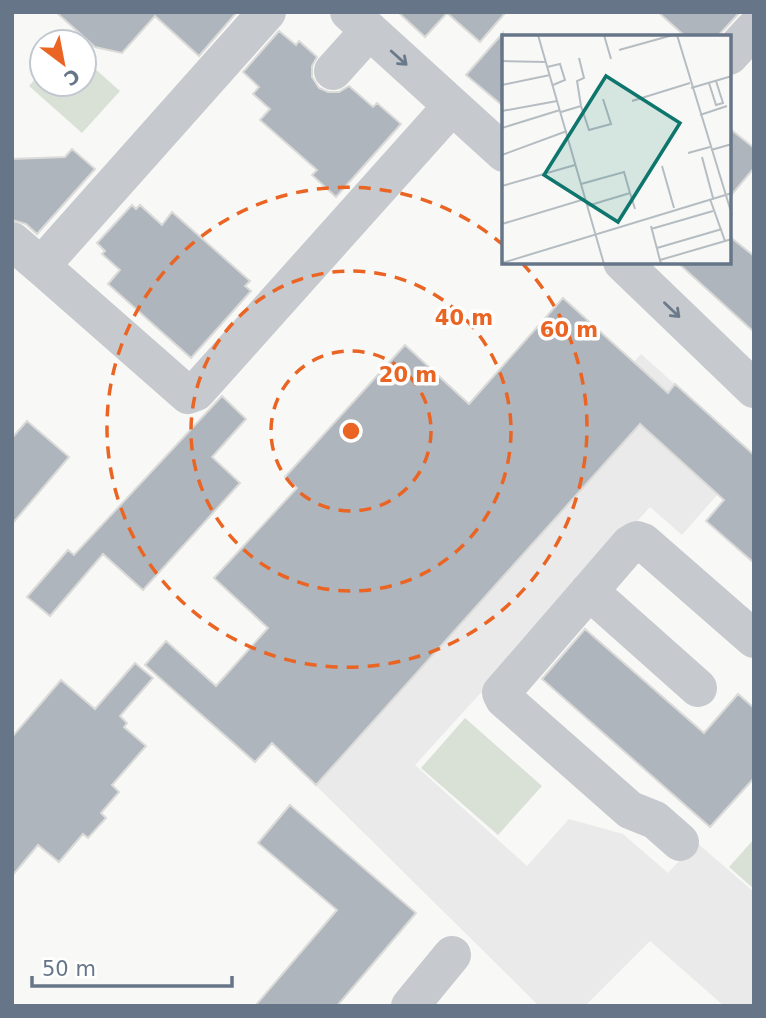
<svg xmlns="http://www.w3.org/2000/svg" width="766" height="1018" font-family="'DejaVu Sans',sans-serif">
<rect width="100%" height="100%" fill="#f8f9f6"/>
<!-- built -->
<path fill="#e9eae9" d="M 641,354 L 753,454 L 682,535 L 650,507 L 415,765 L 527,866 L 569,819 L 623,834 L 668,873 L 696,842 L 754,892 L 754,1006 L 724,1006 L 650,941 L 585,1006 L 539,1006 L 279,749 Z"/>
<!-- green -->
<path fill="#d9e1d7" d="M 84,59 L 120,91 L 82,133 L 29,86 L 42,71 L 42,84 L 84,84 Z
M 465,718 L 542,786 L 498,835 L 421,768 Z
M 754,839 L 754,889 L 729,867 Z"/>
<!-- building -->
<path fill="#aeb5bc" stroke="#dadad8" stroke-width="2" d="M 56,12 L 237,12 L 199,56 L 155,16 L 122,53 L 95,47 Z
M 398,12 L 506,12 L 480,42 L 447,13 L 425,37 Z
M 658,12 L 740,12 L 717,37 L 686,37 Z
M 279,31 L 296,45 L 299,41 L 317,57 L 312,66 L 312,77 L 319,88 L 328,92 L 339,92 L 349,86 L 373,107 L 377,103 L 401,124 L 336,197 L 312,175 L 317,170 L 260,120 L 270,109 L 253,94 L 259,87 L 243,72 Z
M 503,33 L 503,106 L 466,75 Z
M 729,128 L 754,148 L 754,168 L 729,198 Z
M 72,149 L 95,169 L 37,234 L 26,224 L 12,220 L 12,159 L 65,157 Z
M 132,205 L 136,209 L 140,205 L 162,225 L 172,212 L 250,281 L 245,286 L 251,291 L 191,358 L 108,284 L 120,270 L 102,254 L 105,251 L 97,243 Z
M 729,236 L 754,256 L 754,332 L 677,262 L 729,262 Z
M 563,298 L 668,393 L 675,384 L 754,455 L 754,563 L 706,521 L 724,500 L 640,424 L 316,785 L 272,743 L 255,762 L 145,665 L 166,641 L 216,686 L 268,628 L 214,578 L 297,488 L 285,477 L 405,345 L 469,404 Z
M 222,396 L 246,419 L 212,457 L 240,483 L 143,590 L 103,554 L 50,616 L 27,597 L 68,550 L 74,555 Z
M 27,421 L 69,457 L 12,524 L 12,438 Z
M 585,629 L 704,733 L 738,694 L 754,708 L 754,778 L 710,827 L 542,679 Z
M 135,663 L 153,678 L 120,716 L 127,723 L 124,727 L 146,746 L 112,785 L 119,792 L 101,813 L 106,818 L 88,838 L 83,834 L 59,862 L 38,845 L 12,876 L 12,737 L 61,680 L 95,709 Z
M 290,805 L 416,913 L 337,1006 L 255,1006 L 337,910 L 258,843 Z"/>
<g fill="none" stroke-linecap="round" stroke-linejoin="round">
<!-- minor -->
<path stroke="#c6c9cd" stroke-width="38" d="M 349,12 L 504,153
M 729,56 L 754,29
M 333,71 L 369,31
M 12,241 L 41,266 L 267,12
M 622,262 L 754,389
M 41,266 L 188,395 L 196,392 L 452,106
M 589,591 L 698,688
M 680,842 L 655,820 L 630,810 L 504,699 L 501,693 L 630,544 L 637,540 L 643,542 L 754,639
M 410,1006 L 452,955"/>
</g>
<!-- one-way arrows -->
<defs><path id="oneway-shaft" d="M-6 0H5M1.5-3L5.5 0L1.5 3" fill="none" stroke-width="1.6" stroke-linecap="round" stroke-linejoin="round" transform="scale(1.75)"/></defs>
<g stroke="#6b7a8b">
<use href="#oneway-shaft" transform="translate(399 58) rotate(42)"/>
<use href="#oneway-shaft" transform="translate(672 310) rotate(44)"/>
</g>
<!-- distance rings -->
<g fill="none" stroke="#ea6524" stroke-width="3.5" stroke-dasharray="12 9">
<circle cx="351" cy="431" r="80"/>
<circle cx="351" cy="431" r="160"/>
<path d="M522 263A240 240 0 1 1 502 244"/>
</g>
<!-- overview -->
<g transform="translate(502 35)">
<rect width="229" height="229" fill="#f8f9f6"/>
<path fill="none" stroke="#b5bdc3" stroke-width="2" d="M 36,0 L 102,229M 102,0 L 109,24M 175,0 L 230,180M 117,15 L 171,0M 77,23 L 82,43 L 75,46 L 79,71M 0,26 L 44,27M 45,32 L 58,29 L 63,45 L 51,50M 207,48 L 214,70 L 221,68 L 214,46M 0,50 L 48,40M 189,53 L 230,41M 130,66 L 188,48M 0,76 L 55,66M 59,77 L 79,71 L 87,95 L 109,89 L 101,64M 198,80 L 225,71M 0,93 L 58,75M 209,115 L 230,109M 186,118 L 208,112M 0,120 L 65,96M 200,122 L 211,163M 160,131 L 172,173M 79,149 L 122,137 L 128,158M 0,151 L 73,130M 208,164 L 223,206M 85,171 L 128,158 L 133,174M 0,189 L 83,164M 149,191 L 159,229M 149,194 L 211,176M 155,213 L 220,194M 158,225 L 230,204M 0,228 L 230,158"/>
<path fill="#0f766e" fill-opacity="0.15" stroke="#0f766e" stroke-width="3.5" d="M 104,41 L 178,88 L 116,187 L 42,140 Z"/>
<rect width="229" height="229" fill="none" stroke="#667688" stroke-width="3.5"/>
</g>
<circle cx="351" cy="431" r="10" fill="#ea6524" stroke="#fff" stroke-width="3.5"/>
<g font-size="21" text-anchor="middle" font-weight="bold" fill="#ea6524" stroke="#fff" stroke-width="7" stroke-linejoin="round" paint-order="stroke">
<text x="464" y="325">40 m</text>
<text x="569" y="337">60 m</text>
<text x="408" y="382">20 m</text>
</g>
<!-- border -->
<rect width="766" height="1018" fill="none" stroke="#667688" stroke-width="28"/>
<!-- north arrow -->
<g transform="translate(63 63) rotate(148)"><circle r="33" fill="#ffffff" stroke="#c2c8cf" stroke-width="2"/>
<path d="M0-5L12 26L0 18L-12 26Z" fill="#ea6524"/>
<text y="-10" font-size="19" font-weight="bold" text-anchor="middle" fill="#667688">С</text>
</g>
<!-- scale -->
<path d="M32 976v10h200v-10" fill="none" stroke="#667688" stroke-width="3.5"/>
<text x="42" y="976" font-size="21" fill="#667688" stroke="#ffffff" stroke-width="5" paint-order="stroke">50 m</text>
</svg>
